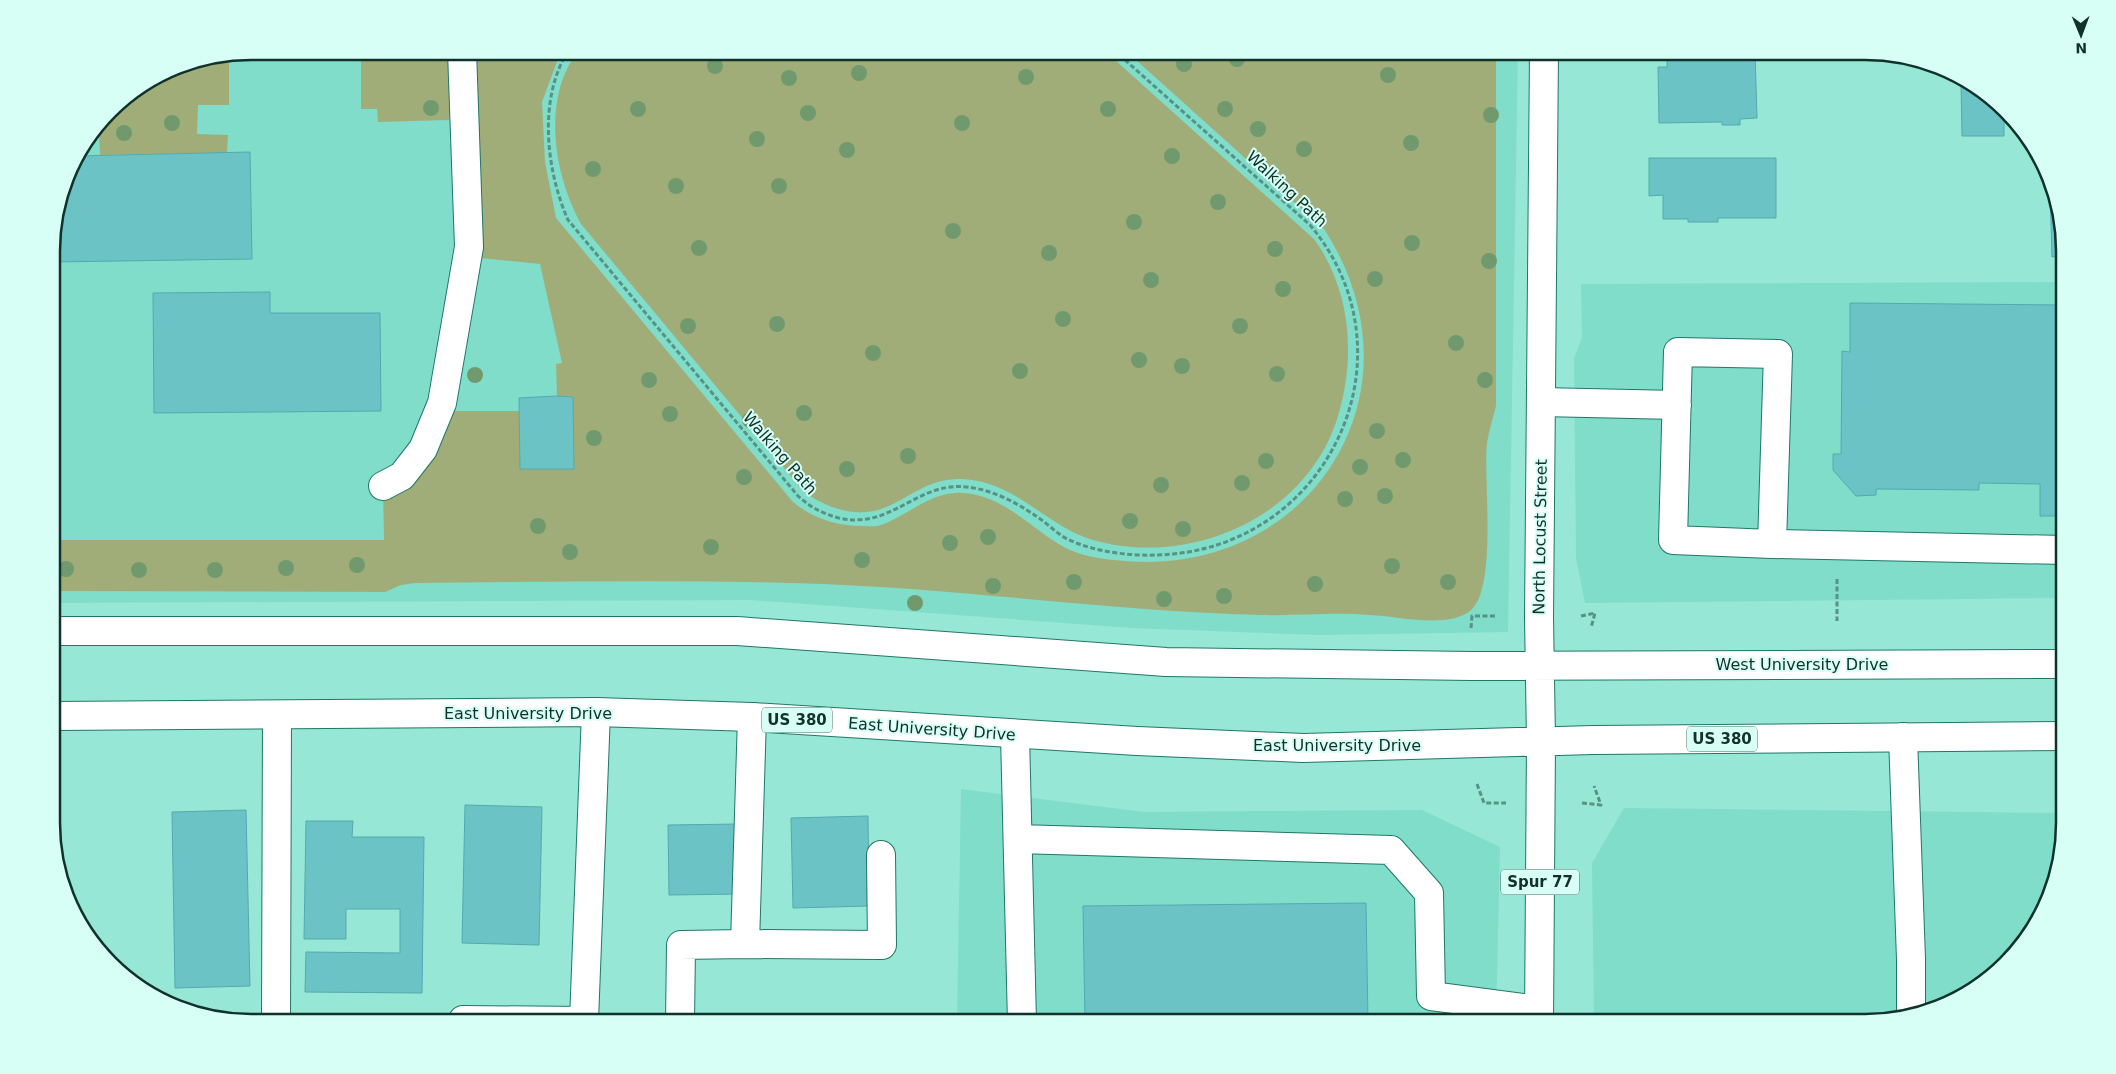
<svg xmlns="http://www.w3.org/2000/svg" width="2116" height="1074" font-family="'DejaVu Sans',sans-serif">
<rect width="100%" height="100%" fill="#96e7d5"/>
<!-- built -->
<path fill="#80ddca" d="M 251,51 L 1518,51 L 1508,632 L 1320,635 L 1132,628 L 751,600 L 52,603 L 52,237 L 72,162 L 119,101 L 175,66 Z
M 2063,282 L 2064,598 L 1585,603 L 1576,558 L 1574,358 L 1582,337 L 1581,284 Z
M 961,789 L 1145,812 L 1422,810 L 1500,847 L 1496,1022 L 957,1023 Z
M 1624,808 L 2065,813 L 2065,823 L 2044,911 L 2015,955 L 1976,989 L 1930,1012 L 1878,1022 L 1594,1022 L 1592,863 Z"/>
<!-- green -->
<path fill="#a1ad79" d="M 251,51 L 449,51 L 449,120 L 378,122 L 377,109 L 361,109 L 361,54 L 233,55 Z
M 473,51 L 561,51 L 542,102 L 545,162 L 556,218 L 793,502 C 814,519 837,526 864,526 C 869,526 876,527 881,525 C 909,515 932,490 964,493 C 1002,496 1027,524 1057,543 C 1074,554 1094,558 1114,560 C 1306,583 1432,395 1324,229 L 1126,51 L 1496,51 L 1496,406 C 1493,418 1489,430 1487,443 C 1483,478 1498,589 1470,611 C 1446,629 1398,616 1370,615 C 1334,612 1298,616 1262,615 C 1115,611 970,590 823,584 C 687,579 551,582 415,583 L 401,585 L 385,592 L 52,591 L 52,540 L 384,540 L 383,486 L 448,411 L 519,411 L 520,469 L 574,468 L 573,397 L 557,396 L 556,364 L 562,363 L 540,264 L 480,258 Z
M 578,51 L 1105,51 L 1314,239 C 1351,290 1356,357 1338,416 C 1308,517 1190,568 1093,540 C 1045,526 1018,482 962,479 C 931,478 916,493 891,505 C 861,520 830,510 804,492 L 581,224 C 554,175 541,99 578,51 Z
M 229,56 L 229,105 L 198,105 L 197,134 L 228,135 L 227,153 L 100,155 L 99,132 L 95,132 L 119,101 L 175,66 Z"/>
<!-- building -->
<path fill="#6cc3c6" stroke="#53aaad" d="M 1755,51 L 1757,118 L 1740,119 L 1740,125 L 1722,125 L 1722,122 L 1659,123 L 1658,67 L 1667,67 L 1667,60 L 1675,60 L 1675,58 L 1729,56 L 1729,52 Z
M 1961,84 L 1971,84 L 1997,101 L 2004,109 L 2004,136 L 1962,136 Z
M 250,152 L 252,259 L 52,262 L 52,237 L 72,162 L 77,156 Z
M 1649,158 L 1776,158 L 1776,218 L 1718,218 L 1718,222 L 1688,222 L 1688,219 L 1663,219 L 1663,195 L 1649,196 Z
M 2050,191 L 2063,225 L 2063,256 L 2052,257 Z
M 270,292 L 270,313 L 380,313 L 381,411 L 154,413 L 153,293 Z
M 1850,303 L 2063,305 L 2064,516 L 2040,516 L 2040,484 L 1979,483 L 1979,490 L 1876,489 L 1876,495 L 1856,496 L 1833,470 L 1833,454 L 1841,454 L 1842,351 L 1850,352 Z
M 557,396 L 573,397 L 574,469 L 520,469 L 519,398 Z
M 465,805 L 542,807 L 539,945 L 462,943 Z
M 246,810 L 250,986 L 175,988 L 172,812 Z
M 868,816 L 869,906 L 793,908 L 791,818 Z
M 306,821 L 353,821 L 352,837 L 424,837 L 422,993 L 305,992 L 306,952 L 400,953 L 400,909 L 346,909 L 346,939 L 304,939 Z
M 740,824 L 741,894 L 669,895 L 668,825 Z
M 1366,903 L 1368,1022 L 1085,1023 L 1083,906 Z"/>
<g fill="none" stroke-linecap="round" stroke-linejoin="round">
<!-- minor casing -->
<g stroke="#207768" stroke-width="30">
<path id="minor" d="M 1541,402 L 1677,405
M 383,486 L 402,476 L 423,449 L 442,403 L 469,247 L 462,51
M 1772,544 L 1778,354 L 1678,352 L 1673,540 L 1772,544 L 2064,550
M 1015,734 L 1022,1023
M 1903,737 L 1911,959 L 1911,1016
M 1018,839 L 1391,850 L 1429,893 L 1431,996 L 1539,1010
M 745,944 L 882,945 L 881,855
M 463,1020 L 584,1021 L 596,712
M 276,1023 L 277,715
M 680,1023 L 681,945 L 745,944 L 752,717"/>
</g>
<!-- major casing -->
<g stroke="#207768" stroke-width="30">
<path id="major" d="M 53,631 L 737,631 L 1166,662 L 1472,666 L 2064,664
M 53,716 L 596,712 L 752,717 L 1137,741 L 1303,748 L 1593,740 L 2065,736
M 1539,1022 L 1541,741 L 1539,617 L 1544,51"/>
</g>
<!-- path -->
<path stroke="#569285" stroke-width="3" stroke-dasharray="5 2.5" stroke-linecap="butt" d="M 568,51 C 538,99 546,170 568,220 L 798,496 C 810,507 823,514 839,518 C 892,530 917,481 967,487 C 995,490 1021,505 1043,521 C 1051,527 1058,534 1067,539 C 1095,552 1128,556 1158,555 C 1327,550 1420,356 1310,225 L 1115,51
M 1837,579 L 1837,621
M 1581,616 L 1595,613 L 1591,628
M 1471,628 L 1472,616 L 1497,616
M 1477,784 L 1484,803 L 1506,803
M 1582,803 L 1601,805 L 1594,786"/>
<!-- minor -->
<use href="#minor" stroke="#fff" stroke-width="28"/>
<!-- major -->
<use href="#major" stroke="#fff" stroke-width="28"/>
</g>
<!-- trees -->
<g fill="#709a6e">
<circle cx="1237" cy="59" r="8"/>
<circle cx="1184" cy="64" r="8"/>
<circle cx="715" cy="66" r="8"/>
<circle cx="859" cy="73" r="8"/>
<circle cx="1388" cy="75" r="8"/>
<circle cx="1026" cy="77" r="8"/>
<circle cx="789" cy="78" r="8"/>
<circle cx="431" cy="108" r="8"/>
<circle cx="638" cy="109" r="8"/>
<circle cx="1108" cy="109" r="8"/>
<circle cx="1225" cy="109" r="8"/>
<circle cx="808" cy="113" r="8"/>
<circle cx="1491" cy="115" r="8"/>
<circle cx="172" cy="123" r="8"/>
<circle cx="962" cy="123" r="8"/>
<circle cx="1258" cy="129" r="8"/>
<circle cx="124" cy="133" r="8"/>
<circle cx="757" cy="139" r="8"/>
<circle cx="1411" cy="143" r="8"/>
<circle cx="1304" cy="149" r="8"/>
<circle cx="847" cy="150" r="8"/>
<circle cx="1172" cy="156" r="8"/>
<circle cx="593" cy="169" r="8"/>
<circle cx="676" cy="186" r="8"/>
<circle cx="779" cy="186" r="8"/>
<circle cx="1218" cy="202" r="8"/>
<circle cx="1134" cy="222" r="8"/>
<circle cx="953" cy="231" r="8"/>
<circle cx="1412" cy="243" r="8"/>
<circle cx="699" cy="248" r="8"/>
<circle cx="1275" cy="249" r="8"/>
<circle cx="1049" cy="253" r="8"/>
<circle cx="1489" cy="261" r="8"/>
<circle cx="1375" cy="279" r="8"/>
<circle cx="1151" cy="280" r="8"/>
<circle cx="1283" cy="289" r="8"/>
<circle cx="1063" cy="319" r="8"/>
<circle cx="777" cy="324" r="8"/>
<circle cx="688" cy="326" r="8"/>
<circle cx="1240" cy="326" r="8"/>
<circle cx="1456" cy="343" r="8"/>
<circle cx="873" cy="353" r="8"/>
<circle cx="1139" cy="360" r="8"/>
<circle cx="1182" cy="366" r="8"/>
<circle cx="1020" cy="371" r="8"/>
<circle cx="1277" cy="374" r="8"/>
<circle cx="475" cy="375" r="8"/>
<circle cx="649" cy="380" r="8"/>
<circle cx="1485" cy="380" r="8"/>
<circle cx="804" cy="413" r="8"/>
<circle cx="670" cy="414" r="8"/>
<circle cx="750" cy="420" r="8"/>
<circle cx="1377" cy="431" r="8"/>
<circle cx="594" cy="438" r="8"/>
<circle cx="908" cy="456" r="8"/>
<circle cx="1403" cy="460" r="8"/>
<circle cx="1266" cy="461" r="8"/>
<circle cx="1360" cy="467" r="8"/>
<circle cx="847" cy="469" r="8"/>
<circle cx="744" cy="477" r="8"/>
<circle cx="1242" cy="483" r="8"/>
<circle cx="1161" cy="485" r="8"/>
<circle cx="1385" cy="496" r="8"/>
<circle cx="1345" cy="499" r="8"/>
<circle cx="1130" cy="521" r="8"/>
<circle cx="538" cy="526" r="8"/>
<circle cx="1183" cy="529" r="8"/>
<circle cx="988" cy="537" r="8"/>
<circle cx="950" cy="543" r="8"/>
<circle cx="711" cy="547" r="8"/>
<circle cx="570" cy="552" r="8"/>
<circle cx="862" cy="560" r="8"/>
<circle cx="357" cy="565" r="8"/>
<circle cx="1392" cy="566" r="8"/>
<circle cx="286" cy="568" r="8"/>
<circle cx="66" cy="569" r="8"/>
<circle cx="139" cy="570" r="8"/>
<circle cx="215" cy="570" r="8"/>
<circle cx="1074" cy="582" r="8"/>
<circle cx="1448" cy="582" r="8"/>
<circle cx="1315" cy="584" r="8"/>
<circle cx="993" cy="586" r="8"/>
<circle cx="1224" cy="596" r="8"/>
<circle cx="1164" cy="599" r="8"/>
<circle cx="915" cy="603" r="8"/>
</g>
<g text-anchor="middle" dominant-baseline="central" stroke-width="4" stroke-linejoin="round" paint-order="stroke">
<!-- shield labels -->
<g fill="#d8fff6" stroke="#4b7068" stroke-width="1">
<rect x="762" y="707.5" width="70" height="25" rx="4"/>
<rect x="1687" y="726.5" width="70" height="25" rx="4"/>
<rect x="1501" y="869.5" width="78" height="25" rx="4"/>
</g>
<g font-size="15" font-weight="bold" fill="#0f322b">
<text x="797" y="720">US 380</text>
<text x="1722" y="739">US 380</text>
<text x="1540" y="882">Spur 77</text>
</g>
<!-- street labels -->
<g font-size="16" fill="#0f322b" stroke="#d8fff6">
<text transform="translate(1287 189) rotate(43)">Walking Path</text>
<text transform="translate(780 453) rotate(49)">Walking Path</text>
<text transform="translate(1540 537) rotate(-89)">North Locust Street</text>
<text x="1802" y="664">West University Drive</text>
<text x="528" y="713">East University Drive</text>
<text transform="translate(932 729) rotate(4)">East University Drive</text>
<text x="1337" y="745">East University Drive</text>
</g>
</g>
<!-- crop -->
<path d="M0 0H2116V1074H0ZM251 60H1865A191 191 0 0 1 2056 251V823A191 191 0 0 1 1865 1014H251A191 191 0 0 1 60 823V251A191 191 0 0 1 251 60Z" fill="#d8fff6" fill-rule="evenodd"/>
<path fill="none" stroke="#0f322b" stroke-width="2.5" d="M251 60H1865A191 191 0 0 1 2056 251V823A191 191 0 0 1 1865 1014H251A191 191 0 0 1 60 823V251A191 191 0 0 1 251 60Z"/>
<!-- north arrow -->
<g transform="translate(2081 35) rotate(179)" stroke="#d8fff6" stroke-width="4" paint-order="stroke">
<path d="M0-4L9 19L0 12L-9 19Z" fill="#0f322b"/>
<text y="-8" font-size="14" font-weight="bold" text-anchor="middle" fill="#0f322b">N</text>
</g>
</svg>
